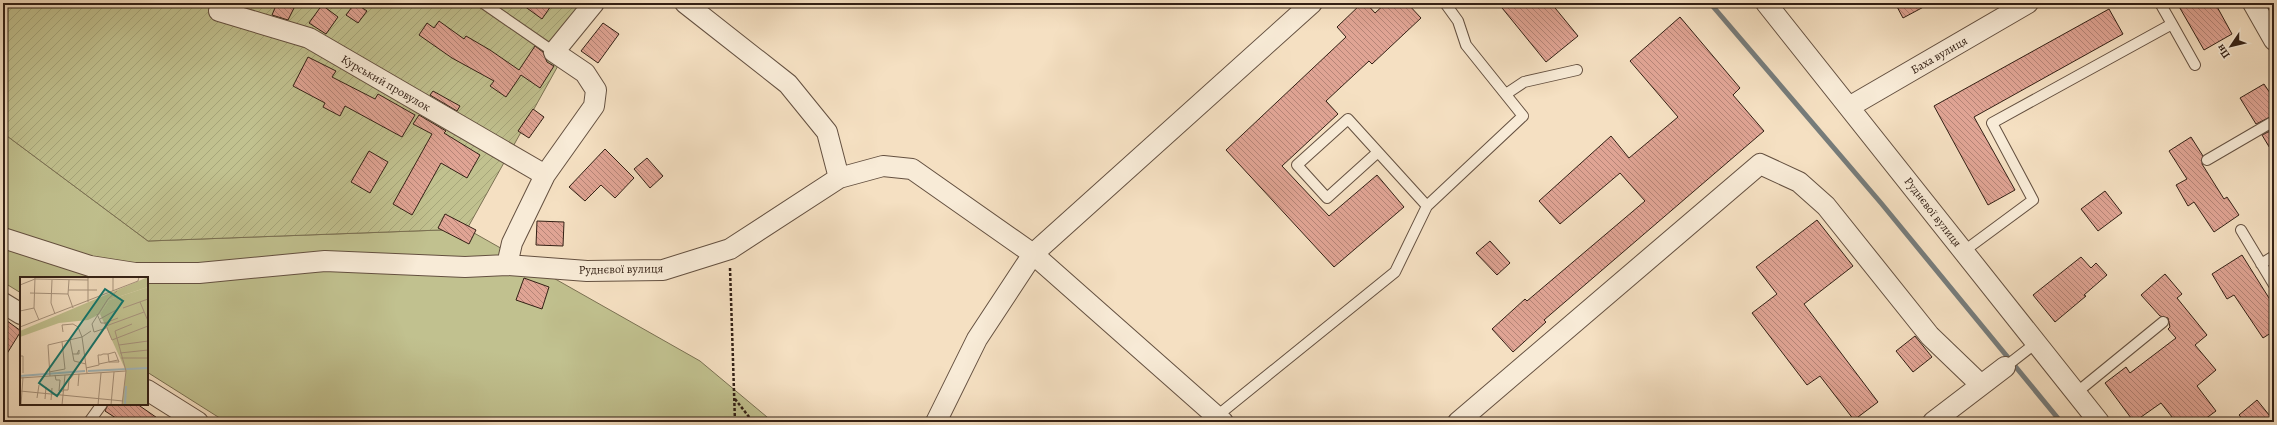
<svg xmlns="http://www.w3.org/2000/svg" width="2277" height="425" font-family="Alegreya,serif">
<defs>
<pattern id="garden-furrows" width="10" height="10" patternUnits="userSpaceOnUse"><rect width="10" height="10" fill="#c1c18f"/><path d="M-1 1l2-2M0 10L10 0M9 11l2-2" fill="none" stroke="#a6a67a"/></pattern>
<pattern id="building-back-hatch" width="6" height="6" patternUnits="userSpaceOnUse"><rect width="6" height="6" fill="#e0a494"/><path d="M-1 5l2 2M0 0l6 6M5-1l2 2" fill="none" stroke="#b68578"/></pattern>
</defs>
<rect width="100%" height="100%" fill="#f5e0c2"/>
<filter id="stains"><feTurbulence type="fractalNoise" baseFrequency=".005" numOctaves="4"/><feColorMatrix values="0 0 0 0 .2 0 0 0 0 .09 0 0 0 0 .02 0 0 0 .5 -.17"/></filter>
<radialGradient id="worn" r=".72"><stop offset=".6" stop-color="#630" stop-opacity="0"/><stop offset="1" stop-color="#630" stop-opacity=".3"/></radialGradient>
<!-- green -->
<path fill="#c1c18f" stroke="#7a7052" d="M 3,133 L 148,241 L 467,229 L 700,361 L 773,422 L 226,422 L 147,372 L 147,278 L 21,278 L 21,293 L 3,282 Z"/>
<!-- garden -->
<path fill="url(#garden-furrows)" stroke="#7a7052" d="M 3,3 L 593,3 L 467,229 L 148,241 L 3,133 Z"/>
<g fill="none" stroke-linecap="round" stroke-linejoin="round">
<!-- stream -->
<path stroke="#767c7b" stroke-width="5" d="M 1710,3 L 1881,203 L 2061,422"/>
</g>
<!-- building -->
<path fill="url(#building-back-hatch)" stroke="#332015" d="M 277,3 L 284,3 L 294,8 L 288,20 L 272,15 Z
M 355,3 L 367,11 L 358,23 L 346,15 Z
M 520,3 L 553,3 L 542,19 Z
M 1362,3 L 1366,3 L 1375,13 L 1386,3 L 1407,3 L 1421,18 L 1372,64 L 1369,61 L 1326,101 L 1338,114 L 1282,166 L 1329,216 L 1377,175 L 1404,207 L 1334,267 L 1226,150 L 1346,37 L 1337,27 Z
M 1498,3 L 1551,3 L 1578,36 L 1546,62 Z
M 1895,3 L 1931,3 L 1903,18 Z
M 2177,3 L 2215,3 L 2232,34 L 2204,50 Z
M 322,5 L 338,17 L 326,34 L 309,23 Z
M 2109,9 L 2123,34 L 1974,117 L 2015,190 L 1988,205 L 1934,106 Z
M 1680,17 L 1740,88 L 1733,95 L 1764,131 L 1544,320 L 1546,322 L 1513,352 L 1492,329 L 1525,299 L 1527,301 L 1645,201 L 1620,173 L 1560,224 L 1539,201 L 1611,136 L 1629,158 L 1678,117 L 1630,61 Z
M 439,21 L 464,39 L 466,36 L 490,50 L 519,70 L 535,46 L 543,52 L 547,62 L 554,66 L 540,88 L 521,75 L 506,97 L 490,86 L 494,81 L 452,58 L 419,35 L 427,23 L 434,28 Z
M 603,23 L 619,34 L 598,63 L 581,51 Z
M 308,57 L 336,71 L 332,77 L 375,99 L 378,94 L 415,115 L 402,137 L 345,106 L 340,116 L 323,107 L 325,103 L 293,86 Z
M 2264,84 L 2274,99 L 2274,115 L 2256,124 L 2240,98 Z
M 433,91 L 460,106 L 457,111 L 430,95 Z
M 533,109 L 544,117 L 529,138 L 518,131 Z
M 419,115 L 446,131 L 444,133 L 480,155 L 467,178 L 441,163 L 412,215 L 393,204 L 432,134 L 413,124 Z
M 2274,129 L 2274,155 L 2262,135 Z
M 2191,137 L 2203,156 L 2202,164 L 2224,199 L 2227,197 L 2239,215 L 2214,232 L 2194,202 L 2188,206 L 2176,185 L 2187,179 L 2169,151 Z
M 605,149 L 634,178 L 615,198 L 601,185 L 585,201 L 569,187 Z
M 369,151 L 388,162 L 370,193 L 351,182 Z
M 647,158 L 663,176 L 650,188 L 634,169 Z
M 2105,191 L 2122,213 L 2098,231 L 2081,209 Z
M 445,214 L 476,230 L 469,244 L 438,228 Z
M 1817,220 L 1853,266 L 1804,304 L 1878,402 L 1854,420 L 1820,376 L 1807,385 L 1752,313 L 1777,294 L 1756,267 Z
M 537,221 L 564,222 L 563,246 L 536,245 Z
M 1490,241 L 1510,263 L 1497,275 L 1476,253 Z
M 2242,255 L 2274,306 L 2274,331 L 2263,338 L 2234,295 L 2227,299 L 2212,274 Z
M 2081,257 L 2091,268 L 2096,263 L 2107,275 L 2084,295 L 2086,296 L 2055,322 L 2033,295 Z
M 2165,274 L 2182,294 L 2177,298 L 2207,335 L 2195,345 L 2216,370 L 2197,386 L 2216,411 L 2201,422 L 2176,422 L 2161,403 L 2134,422 L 2105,383 L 2126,367 L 2130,373 L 2176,338 L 2168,329 L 2170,327 L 2168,318 L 2160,316 L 2141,295 Z
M 524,278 L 549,287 L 542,309 L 516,300 Z
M 3,318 L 21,331 L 3,360 Z
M 1915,336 L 1932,357 L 1913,372 L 1896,351 Z
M 2257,400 L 2274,421 L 2274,422 L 2245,422 L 2239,415 Z
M 108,404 L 137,404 L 163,422 L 122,422 L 105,411 Z"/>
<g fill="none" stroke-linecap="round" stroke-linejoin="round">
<!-- service casing -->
<g stroke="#645040" stroke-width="12">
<path id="service" d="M 483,3 L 554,52
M 2172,24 L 2195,65
M 1506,94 L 1524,82 L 1577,70
M 1378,152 L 1327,198 L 1297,165 L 1348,119 L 1427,206
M 2207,160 L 2274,121
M 2241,230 L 2274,285
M 1964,251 L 2033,200 L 1992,123 L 2172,24 L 2160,3
M 2261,264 L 2274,256
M 2005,367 L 2036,343
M 2076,393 L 2163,322
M 1217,416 L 1395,272 L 1427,206 L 1523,116 L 1466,45 L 1458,21 L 1445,3
M 89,422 L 102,404"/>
</g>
<!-- minor casing -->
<g stroke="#645040" stroke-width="22">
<path id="minor" d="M 1766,3 L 2099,422
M 2253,3 L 2274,40
M 219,11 L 309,38 L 545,175
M 1849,107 L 2028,3
M 839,178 L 883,166 L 912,169 L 1033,254 L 1223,422
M 3,238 L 90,266 L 135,273 L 199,273 L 325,261 L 465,267 L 507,265 L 587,271 L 663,270 L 730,249 L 839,178 L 827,132 L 788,84 L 685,3
M 507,265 L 512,243 L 545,175 L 594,106 L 596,90 L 585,73 L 554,52 L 594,3
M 3,303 L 21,314
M 147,390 L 198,422
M 936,422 L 977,339 L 1033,254 L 1312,3
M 1458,422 L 1760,164 L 1799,182 L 1826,206 L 1930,336 L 1981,385
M 1933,422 L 2005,367"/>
</g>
<!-- path -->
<path stroke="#332015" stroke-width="2.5" stroke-dasharray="3 2" stroke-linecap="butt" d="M 730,268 L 735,422
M 735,399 L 753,422"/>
<!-- service -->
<use href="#service" stroke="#f8ebd7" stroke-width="10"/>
<!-- minor -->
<use href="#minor" stroke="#f8ebd7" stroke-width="20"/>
</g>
<g text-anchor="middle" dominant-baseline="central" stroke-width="3" stroke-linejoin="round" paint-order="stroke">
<!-- street labels -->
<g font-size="12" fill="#332015" stroke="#f8ebd7">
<text transform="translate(1939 55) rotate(-30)">Баха вулиця</text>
<text transform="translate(386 83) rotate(30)">Курський провулок</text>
<text transform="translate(1933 212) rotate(52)">Руднєвої вулиця</text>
<text transform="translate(621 269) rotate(-1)">Руднєвої вулиця</text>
</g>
</g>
<!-- overview -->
<g transform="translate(20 277)">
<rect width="128" height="128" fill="#f5e0c2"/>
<path d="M 128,0 L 128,10 L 89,23 L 80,37 L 68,43 L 39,46 L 0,60 L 0,54 Z" fill="#c1c18f"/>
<path d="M 128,10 L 128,128 L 102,128 L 106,94 L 80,37 L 89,23 Z" fill="#c1c18f"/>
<path fill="none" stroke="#a3babf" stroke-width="2" d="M 68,94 L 128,91M 0,99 L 65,94M 105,128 L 106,109"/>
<path fill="none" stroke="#a7937d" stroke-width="1" d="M 15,0 L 14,31 L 19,43M 68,0 L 68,25M 32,3 L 31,26 L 35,37M 49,3 L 48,17 L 53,31M 0,8 L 15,2 L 68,3M 48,13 L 77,13M 93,14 L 93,0M 10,16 L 48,17M 120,25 L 128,44M 103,31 L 128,22M 0,34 L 14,31M 77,37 L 81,46 L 85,46 L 92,63 L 128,49M 80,42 L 96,33M 85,46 L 98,41M 86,49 L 124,35M 0,50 L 118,4 L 119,0M 86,51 L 74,55 L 72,47 L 88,22 L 97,14M 95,54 L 112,47M 43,55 L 42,48 L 53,47 L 58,50 L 62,60 L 67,96M 50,63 L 54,84 L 66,87M 99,68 L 128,64M 100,76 L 128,73M 53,77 L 59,77 L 59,73 L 57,77M 0,79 L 3,79 L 3,96M 101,81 L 128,81M 79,87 L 98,83M 66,91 L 79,88 L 78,78 L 81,78 L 83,77 L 88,77 L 95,75 L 99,85 L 89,85 L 88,77M 29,95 L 45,92 L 42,65M 35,98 L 36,103 L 40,103 L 39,114 L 43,114M 30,99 L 28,68 L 62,60 L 71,54M 0,101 L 106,94 L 95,54M 58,109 L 59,97M 44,113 L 48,113 L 49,103 L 54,97M 0,114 L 103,124M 17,121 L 19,108M 25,122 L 26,110M 31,123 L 32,111M 1,128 L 3,100M 42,128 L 45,98M 78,128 L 81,96M 91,128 L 94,95M 102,128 L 106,94"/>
<path fill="#0f766e" fill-opacity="0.15" stroke="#0f766e" stroke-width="2" d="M 85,12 L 103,24 L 37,119 L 19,106 Z"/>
<rect width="128" height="128" fill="none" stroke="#332015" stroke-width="2"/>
</g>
<!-- margin -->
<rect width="2277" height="425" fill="none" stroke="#f5e0c2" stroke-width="16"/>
<rect x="4" y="4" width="2269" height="417" fill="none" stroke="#332015" stroke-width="2"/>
<rect x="8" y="8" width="2261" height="409" fill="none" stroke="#332015"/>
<!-- north arrow -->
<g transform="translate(2231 46) rotate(235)" stroke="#f8ebd7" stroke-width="3" paint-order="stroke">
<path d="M0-3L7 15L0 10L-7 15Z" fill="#332015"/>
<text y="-6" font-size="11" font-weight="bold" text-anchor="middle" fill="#332015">Пн</text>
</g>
<rect width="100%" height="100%" filter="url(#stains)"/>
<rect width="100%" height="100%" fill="url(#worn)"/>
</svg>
